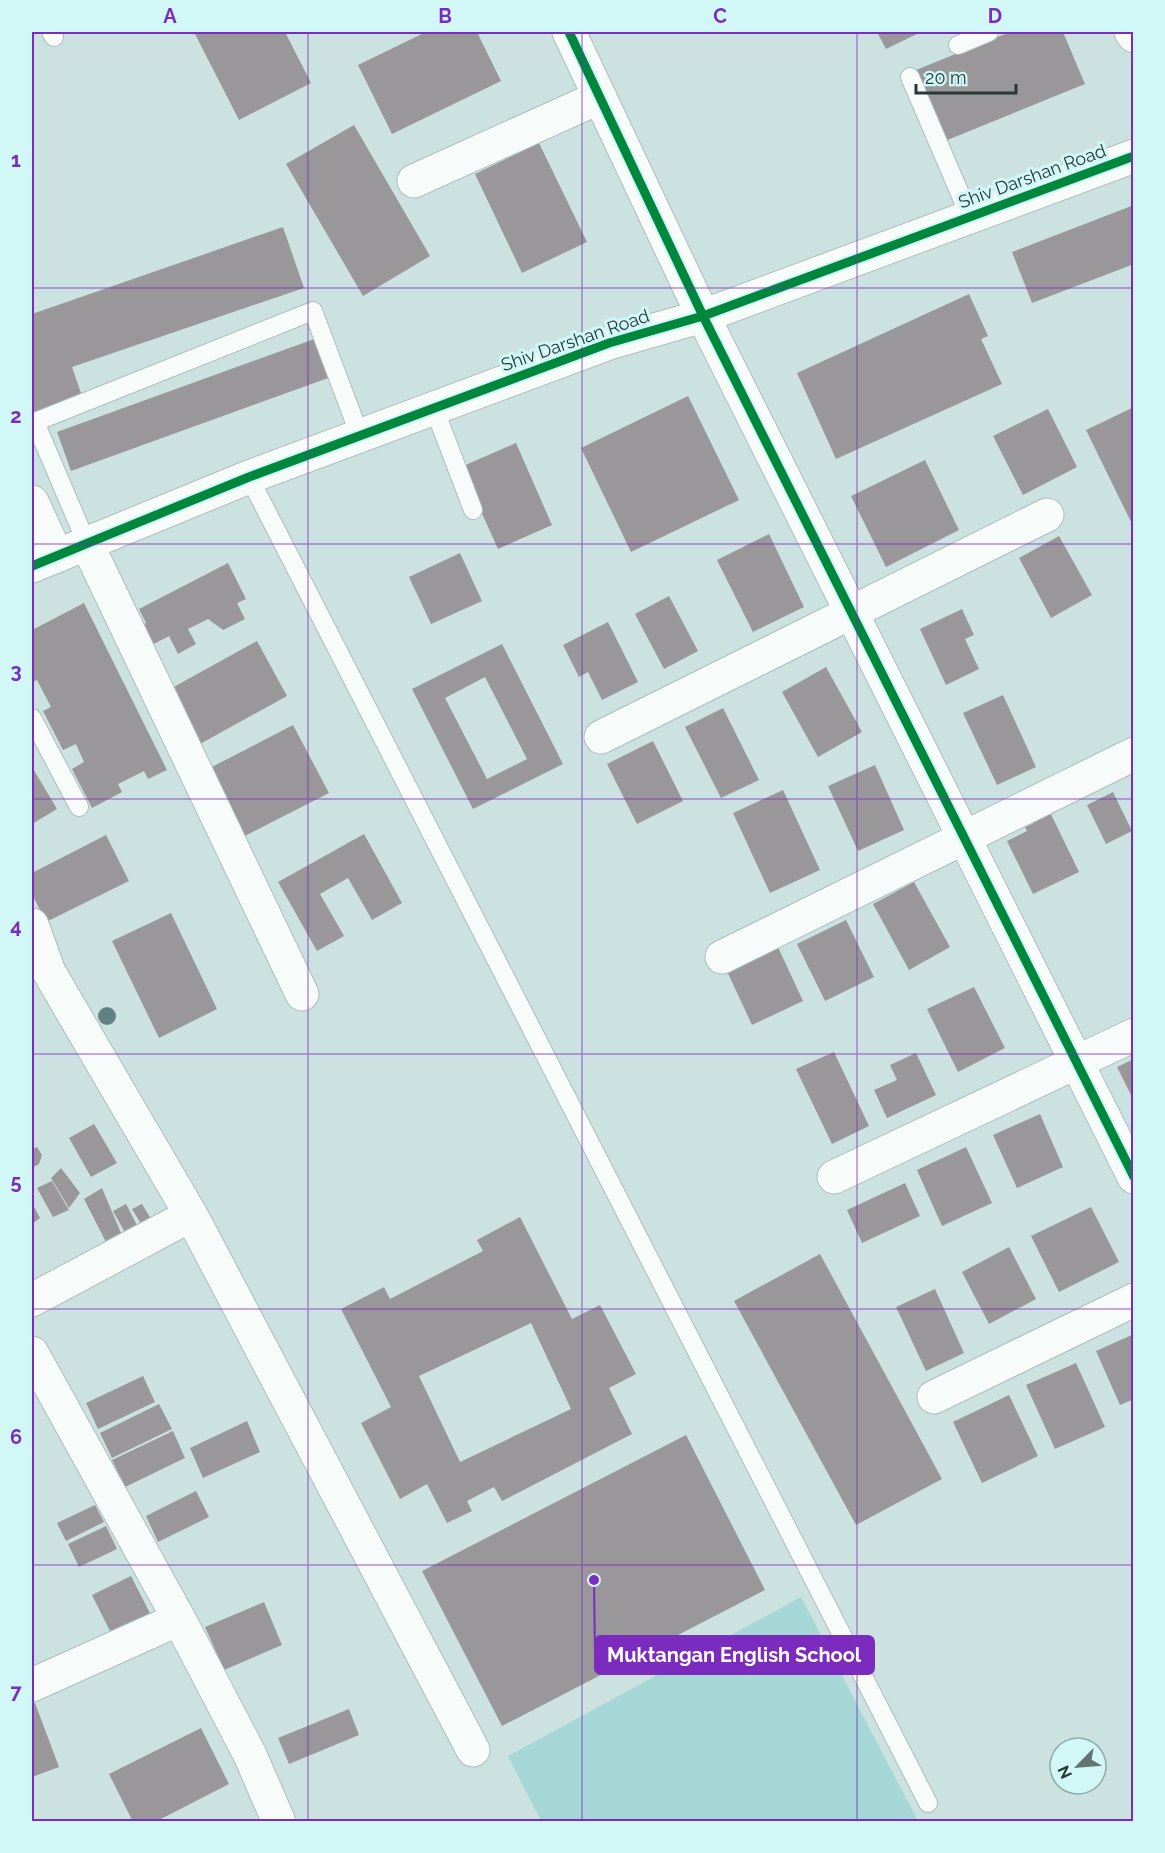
<svg xmlns="http://www.w3.org/2000/svg" width="1165" height="1853" font-family="Raleway,sans-serif">
<rect width="100%" height="100%" fill="#cce2e1"/>
<!-- green -->
<path fill="#a5d7d7" d="M 801,1597 L 918,1821 L 541,1821 L 508,1756 Z"/>
<!-- building -->
<path fill="#99979a" fill-rule="evenodd" d="M 194,32 L 285,32 L 311,83 L 239,120 Z
M 426,32 L 477,32 L 501,81 L 392,134 L 358,65 Z
M 877,32 L 921,32 L 886,49 Z
M 1010,32 L 1063,32 L 1085,84 L 945,141 L 916,70 Z
M 354,125 L 430,256 L 363,296 L 286,164 Z
M 539,143 L 587,242 L 522,273 L 475,174 Z
M 1134,205 L 1134,264 L 1032,303 L 1012,252 Z
M 283,227 L 304,288 L 72,367 L 82,396 L 32,413 L 32,314 Z
M 969,294 L 988,336 L 981,339 L 1002,384 L 836,459 L 797,373 Z
M 317,338 L 331,377 L 71,471 L 57,432 Z
M 688,396 L 739,500 L 631,552 L 581,448 Z
M 1134,407 L 1134,528 L 1086,430 Z
M 1048,409 L 1077,467 L 1023,495 L 993,436 Z
M 516,443 L 552,525 L 498,549 L 461,467 Z
M 925,460 L 959,530 L 886,567 L 851,496 Z
M 769,534 L 804,607 L 753,632 L 717,560 Z
M 1059,536 L 1092,595 L 1051,618 L 1019,558 Z
M 460,553 L 482,601 L 431,624 L 409,577 Z
M 228,563 L 246,599 L 237,603 L 245,619 L 223,630 L 208,619 L 188,629 L 196,644 L 178,654 L 169,636 L 148,647 L 137,627 L 146,623 L 139,609 Z
M 669,596 L 698,651 L 664,669 L 635,614 Z
M 84,603 L 167,770 L 148,779 L 144,771 L 118,784 L 122,792 L 92,808 L 72,769 L 84,762 L 76,744 L 63,750 L 43,711 L 51,707 L 37,680 L 32,682 L 32,630 Z
M 962,609 L 974,635 L 965,639 L 979,669 L 946,685 L 920,629 Z
M 608,622 L 638,682 L 602,700 L 588,672 L 579,677 L 563,645 Z
M 257,641 L 287,696 L 200,744 L 170,689 Z
M 502,644 L 563,764 L 473,809 L 412,689 ZM 485,677 L 527,759 L 487,779 L 445,698 Z
M 826,667 L 862,732 L 818,757 L 782,692 Z
M 1003,695 L 1036,767 L 997,785 L 963,713 Z
M 723,708 L 759,780 L 721,798 L 685,727 Z
M 293,725 L 329,793 L 241,838 L 206,770 Z
M 653,741 L 683,801 L 637,824 L 607,764 Z
M 875,765 L 904,830 L 858,851 L 828,786 Z
M 32,767 L 57,809 L 32,824 Z
M 783,790 L 820,870 L 770,893 L 733,813 Z
M 1113,792 L 1132,831 L 1106,844 L 1087,805 Z
M 1048,808 L 1079,872 L 1033,894 L 1007,841 L 1027,831 L 1025,827 L 1034,823 L 1031,816 Z
M 364,834 L 402,903 L 372,920 L 348,878 L 320,894 L 344,936 L 317,951 L 278,882 Z
M 106,835 L 129,881 L 46,922 L 32,894 L 32,873 Z
M 914,882 L 950,947 L 909,970 L 873,904 Z
M 171,913 L 217,1009 L 159,1038 L 112,941 Z
M 846,920 L 874,977 L 825,1001 L 797,944 Z
M 777,945 L 803,1001 L 752,1025 L 726,969 Z
M 974,987 L 1005,1048 L 958,1072 L 927,1009 Z
M 834,1052 L 869,1126 L 832,1144 L 796,1069 Z
M 916,1053 L 936,1095 L 887,1118 L 874,1090 L 897,1080 L 890,1065 Z
M 1134,1059 L 1134,1101 L 1117,1067 Z
M 1040,1114 L 1063,1167 L 1017,1188 L 993,1135 Z
M 94,1124 L 117,1163 L 91,1177 L 69,1138 Z
M 37,1147 L 42,1155 L 39,1164 L 32,1168 L 32,1150 Z
M 966,1147 L 992,1203 L 942,1226 L 917,1170 Z
M 61,1168 L 80,1193 L 69,1208 L 51,1178 Z
M 52,1181 L 69,1210 L 53,1217 L 37,1188 Z
M 905,1183 L 920,1216 L 862,1243 L 847,1210 Z
M 102,1188 L 121,1233 L 106,1242 L 84,1199 Z
M 32,1203 L 40,1218 L 32,1224 Z
M 126,1204 L 140,1231 L 128,1238 L 113,1211 Z
M 142,1204 L 153,1222 L 143,1227 L 132,1209 Z
M 1091,1207 L 1119,1262 L 1059,1292 L 1031,1236 Z
M 520,1217 L 572,1319 L 600,1305 L 636,1374 L 609,1388 L 632,1434 L 502,1501 L 494,1487 L 467,1501 L 472,1511 L 447,1523 L 427,1484 L 400,1499 L 361,1423 L 391,1407 L 341,1309 L 384,1287 L 390,1299 L 483,1251 L 477,1240 ZM 531,1323 L 571,1409 L 460,1462 L 419,1376 Z
M 1009,1247 L 1036,1299 L 989,1324 L 962,1272 Z
M 820,1254 L 942,1479 L 856,1525 L 734,1301 Z
M 935,1289 L 964,1353 L 926,1371 L 896,1307 Z
M 1134,1334 L 1134,1399 L 1120,1405 L 1096,1351 Z
M 1076,1363 L 1105,1427 L 1055,1449 L 1026,1385 Z
M 143,1376 L 155,1402 L 98,1429 L 86,1403 Z
M 1009,1395 L 1038,1456 L 982,1483 L 953,1422 Z
M 159,1404 L 172,1429 L 112,1458 L 100,1433 Z
M 247,1421 L 260,1452 L 203,1478 L 190,1448 Z
M 173,1431 L 185,1458 L 125,1487 L 112,1460 Z
M 686,1435 L 765,1590 L 502,1726 L 422,1571 Z
M 196,1491 L 209,1517 L 158,1542 L 146,1516 Z
M 95,1505 L 104,1522 L 66,1541 L 57,1523 Z
M 106,1526 L 117,1549 L 79,1567 L 68,1544 Z
M 131,1576 L 156,1625 L 117,1645 L 92,1595 Z
M 264,1602 L 282,1645 L 224,1670 L 205,1627 Z
M 35,1703 L 59,1767 L 32,1777 L 32,1704 Z
M 349,1709 L 359,1735 L 289,1764 L 278,1738 Z
M 201,1728 L 229,1784 L 155,1822 L 133,1822 L 109,1774 Z"/>
<g fill="none" stroke-linecap="round" stroke-linejoin="round">
<!-- lane casing -->
<g stroke="#adbebd" stroke-width="20">
<path id="lane" d="M 51,32 L 54,37
M 958,45 L 989,32
M 910,77 L 970,217
M 434,408 L 473,510
M 249,477 L 928,1803
M 87,544 L 35,422 L 313,311 L 360,436
M 32,718 L 79,807"/>
</g>
<!-- street casing -->
<g stroke="#adbebd" stroke-width="35">
<path id="street" d="M 569,32 L 703,316 L 1134,1177
M 1131,32 L 1134,36
M 414,181 L 600,97
M 32,502 L 57,556
M 87,544 L 302,994
M 601,737 L 1047,515
M 32,925 L 49,972 L 191,1215 L 473,1750
M 722,957 L 1134,754
M 834,1177 L 1134,1035
M 32,1300 L 191,1215
M 32,1353 L 179,1619 L 250,1755 L 279,1822
M 934,1397 L 1134,1300
M 32,1685 L 179,1619"/>
</g>
<!-- secondary casing -->
<g stroke="#adbebd" stroke-width="35">
<path id="secondary" d="M 32,566 L 249,477 L 609,343 L 703,316 L 1134,156"/>
</g>
<!-- lane -->
<use href="#lane" stroke="#f7fbfa" stroke-width="18"/>
<!-- street -->
<use href="#street" stroke="#f7fbfa" stroke-width="33"/>
<!-- secondary -->
<use href="#secondary" stroke="#f7fbfa" stroke-width="33"/>
<!-- cycleway casing -->
<g stroke="#d1f7f7" stroke-width="13">
<path id="cycleway" d="M 569,32 L 703,316 L 1134,1177
M 32,566 L 249,477 L 609,343 L 703,316 L 1134,156"/>
</g>
<!-- cycleway -->
<use href="#cycleway" stroke="#00873e" stroke-width="9"/>
</g>
<!-- trees -->
<circle fill="#5f8383" cx="107" cy="1016" r="9"/>
<!-- grid -->
<path fill="none" stroke="#7b2cbf" stroke-width="1.5" stroke-opacity="0.55" d="M 308,32 L 308,1822M 582,32 L 582,1822M 857,32 L 857,1822M 32,288 L 1134,288M 32,544 L 1134,544M 32,799 L 1134,799M 32,1054 L 1134,1054M 32,1309 L 1134,1309M 32,1565 L 1134,1565"/>
<g text-anchor="middle" dominant-baseline="central" stroke-width="6" stroke-linejoin="round" paint-order="stroke">
<!-- street labels -->
<g font-size="18" fill="#293838" stroke="#d1f7f7">
<text transform="translate(1032 176) rotate(-20)">Shiv Darshan Road</text>
<text transform="translate(575 340) rotate(-19)">Shiv Darshan Road</text>
</g>
</g>
<!-- callouts -->
<path fill="none" stroke="#7b2cbf" stroke-width="2" d="M594 1580L595 1655"/>
<circle fill="#7b2cbf" stroke="#d1f7f7" stroke-width="2" cx="594" cy="1580" r="6"/>
<rect fill="#7b2cbf" stroke="#7b2cbf" stroke-width="2" x="595" y="1636" width="279" height="38" rx="6"/>
<g font-size="20" text-anchor="middle" font-weight="bold" fill="#fff">
<text x="734" y="1662">Muktangan English School</text>
</g>
<!-- border -->
<rect width="1165" height="1853" fill="none" stroke="#d1f7f7" stroke-width="66"/>
<!-- north arrow -->
<g transform="translate(1078 1766) rotate(245)"><circle r="28" fill="#d1f7f7" stroke="#8eabab" stroke-width="1.5"/>
<path d="M0-4.5L10 22L0 15L-10 22Z" fill="#627473"/>
<text y="-9" font-size="16" font-weight="bold" text-anchor="middle" fill="#293838">N</text>
</g>
<!-- scale -->
<path d="M916 84v9h100v-9" fill="none" stroke="#293838" stroke-width="3"/>
<text x="925" y="84" font-size="18" fill="#293838" stroke="#d1f7f7" stroke-width="4.5" paint-order="stroke">20 m</text>
<rect x="33" y="33" width="1099" height="1787" fill="none" stroke="#7b2cbf" stroke-width="2"/>
<g font-size="20" text-anchor="middle" font-weight="bold" fill="#7b2cbf">
<text x="170" y="23">A</text>
<text x="445" y="23">B</text>
<text x="720" y="23">C</text>
<text x="995" y="23">D</text>
<text x="16" y="167">1</text>
<text x="16" y="423">2</text>
<text x="16" y="678">3</text>
<text x="16" y="933">4</text>
<text x="16" y="1189">5</text>
<text x="16" y="1444">6</text>
<text x="16" y="1699">7</text>
</g>
</svg>
